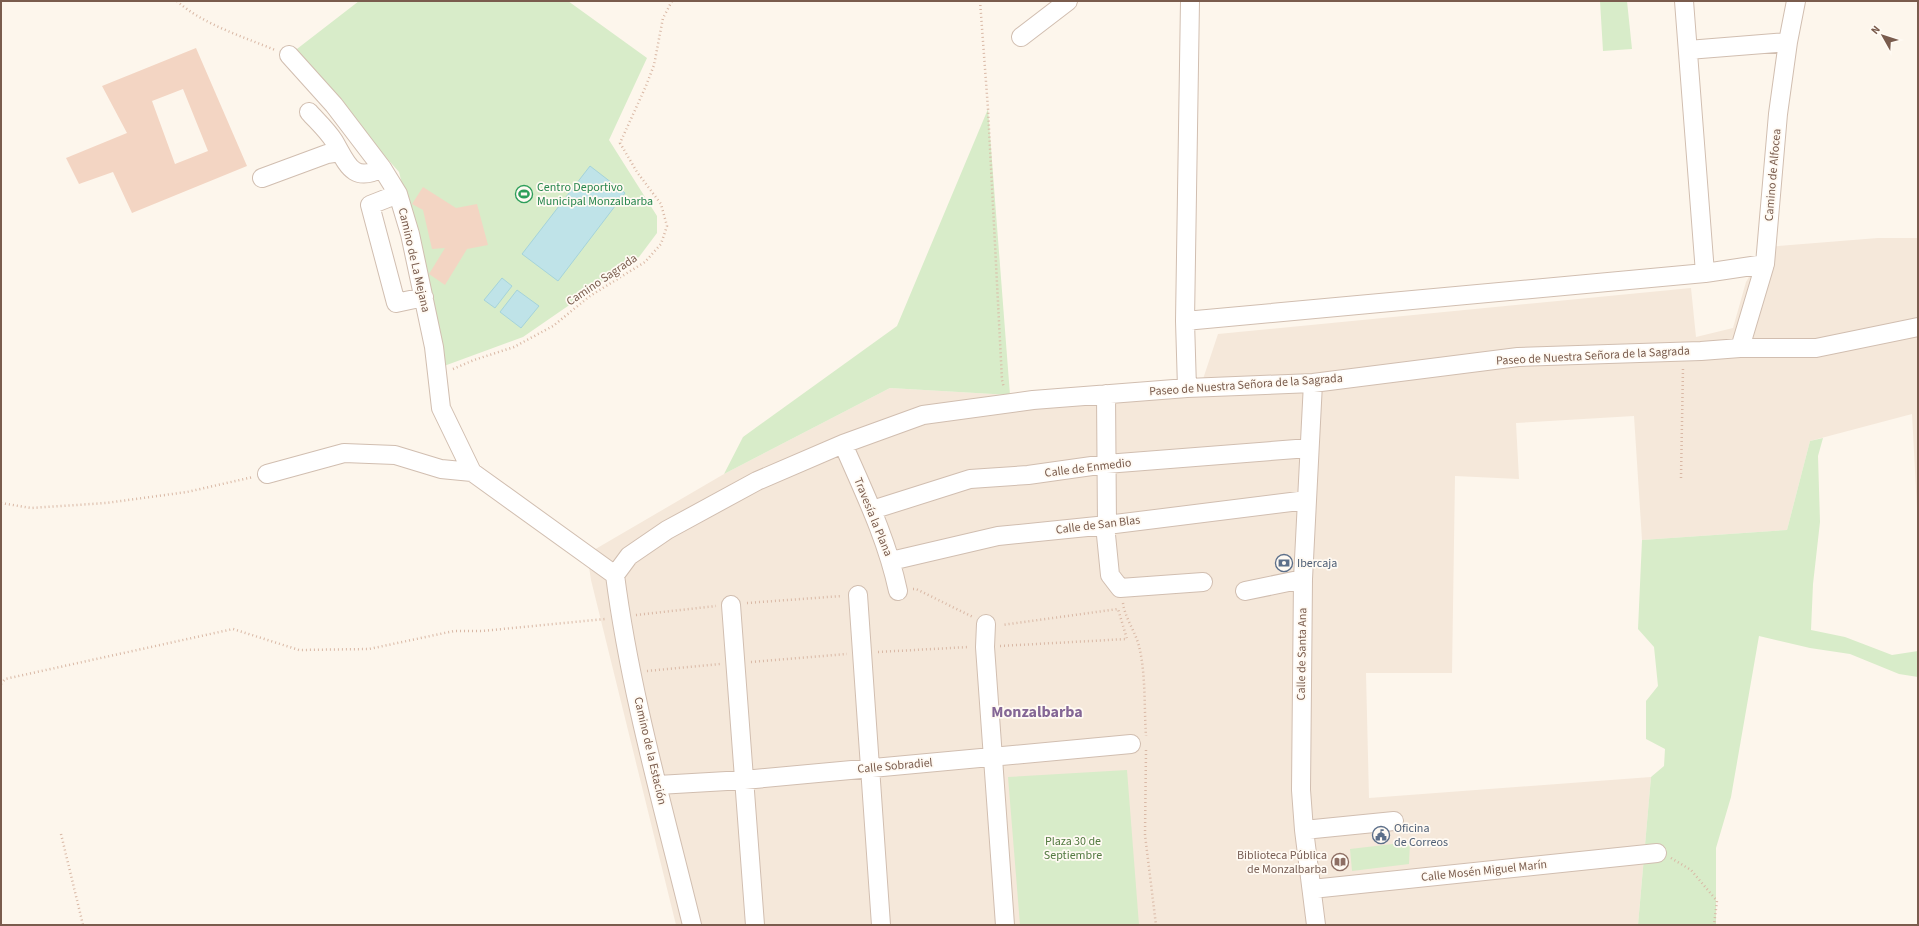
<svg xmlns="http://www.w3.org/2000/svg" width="1919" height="926" font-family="'Source Sans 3',sans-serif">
<rect width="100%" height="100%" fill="#fdf6ec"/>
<!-- residential -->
<path fill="#f5e8da" d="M 1878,238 L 1918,238 L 1918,527 L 1912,414 L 1810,441 L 1787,530 L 1642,540 L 1634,416 L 1516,423 L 1519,479 L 1455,476 L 1452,673 L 1366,673 L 1369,798 L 1651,777 L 1638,925 L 676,925 L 591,580 L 587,554 L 724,474 L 890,388 L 1010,395 L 1203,379 L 1218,334 L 1691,288 L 1696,337 L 1733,328 L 1746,282 L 1767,247 Z"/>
<!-- green -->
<path fill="#d8ecc9" d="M 359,1 L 568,1 L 647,58 L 609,140 L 657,216 L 657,233 L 639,257 L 523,337 L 444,366 L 428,285 L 399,172 L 293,52 Z
M 1600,1 L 1627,1 L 1632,49 L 1603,51 Z
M 988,109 L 1010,395 L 890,388 L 724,474 L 743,437 L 897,326 Z
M 1823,438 L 1818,456 L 1820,522 L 1813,584 L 1811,630 L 1845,637 L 1892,655 L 1918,651 L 1918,677 L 1899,674 L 1850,654 L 1810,648 L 1759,636 L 1731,797 L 1716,848 L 1716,925 L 1638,925 L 1651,777 L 1664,766 L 1665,749 L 1646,739 L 1646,701 L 1658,686 L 1654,647 L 1638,629 L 1642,540 L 1787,530 L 1810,441 Z
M 1127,770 L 1139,925 L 1020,925 L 1008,777 Z
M 1410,842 L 1409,864 L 1352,871 L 1350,849 Z"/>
<!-- water -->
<path fill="#bfe3e8" stroke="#a5d3da" d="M 590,166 L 625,193 L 558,281 L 522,254 Z
M 502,278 L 512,286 L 495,308 L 484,300 Z
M 517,290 L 539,306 L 521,328 L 500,312 Z"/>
<!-- building -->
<path fill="#f3d5c3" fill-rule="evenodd" d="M 196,48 L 247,166 L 132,213 L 113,172 L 79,184 L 66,158 L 127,133 L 102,86 ZM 183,89 L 208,151 L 175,164 L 152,101 Z
M 423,187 L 456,208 L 477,204 L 488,245 L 467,249 L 445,285 L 429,274 L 445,248 L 432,249 L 423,210 L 412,204 Z"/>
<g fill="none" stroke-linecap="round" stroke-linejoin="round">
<!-- minor casing -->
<g stroke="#d1beb0" stroke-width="20">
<path id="minor" d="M 1684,1 L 1705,273
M 1021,37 L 1068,1
M 1688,50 L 1788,42
M 289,55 L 334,105 L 382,168 L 398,194 L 410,234 L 434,347 L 441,408 L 472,472
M 309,112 C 317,121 327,130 334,141 C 347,163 352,184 382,168
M 262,178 L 327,154 L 340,152
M 398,194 L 370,205 L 396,303 L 424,297
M 1185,321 L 1705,273 L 1765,264
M 1740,348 L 1765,264 L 1778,114 L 1788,42 L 1796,1
M 1313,383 L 1303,579 L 1301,790 L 1304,830 L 1316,925
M 1187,388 L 1185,321 L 1190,1
M 1106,394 L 1107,525
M 843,444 C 864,492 887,539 898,591
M 267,474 L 344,453 L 395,455 L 441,469 L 472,472 L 615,575
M 872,510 L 970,479 L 1028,475 L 1106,464 L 1309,448
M 1105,525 L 1110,575 L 1120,588 L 1203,582
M 891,561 L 998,536 L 1107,525 L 1307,500
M 615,575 L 629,556 L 667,530 L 757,481 L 843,444 L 923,415 L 1033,400 L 1187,388 L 1313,383 L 1518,357 L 1701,351 L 1740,348 L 1816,348 L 1918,327
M 615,575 C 630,692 664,810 692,925
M 1245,591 L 1303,579
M 858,595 L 881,925
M 731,605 L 755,925
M 986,624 L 985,647 L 1005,925
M 658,785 L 744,780 L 1131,744
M 1304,830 L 1394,821
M 1312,889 L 1657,853"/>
</g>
<!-- path -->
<path stroke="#d9b8a5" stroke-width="2.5" stroke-dasharray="1 3" stroke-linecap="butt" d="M 177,1 C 202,24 244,37 275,50
M 980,1 L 988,109 L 1002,380 L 1004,388
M 453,369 L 474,360 L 514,347 L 553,326 L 590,296 L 645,262 L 661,244 L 667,226 L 661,204 L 637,172 L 620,143 L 646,86 L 654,65 L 663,18 L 672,1
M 1681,478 L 1683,368
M 1,503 L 31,508 L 106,503 L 187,492 L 253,477
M 913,589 L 916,589 L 973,617
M 747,603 L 842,596
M 1123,603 C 1125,618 1135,631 1139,646 C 1146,675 1144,707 1146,736
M 636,615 L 716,606
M 1000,646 L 1127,639 L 1118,609 L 1002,625
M 878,652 L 969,647
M 751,662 L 847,654
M 647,671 L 720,664
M 1,684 L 5,679 L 233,629 L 299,650 L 369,649 L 454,631 L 482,631 L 605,619
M 1146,750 L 1145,835 L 1156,925
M 61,834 L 83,925
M 1671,858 L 1691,870 L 1717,901 L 1714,925"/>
<!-- minor -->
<use href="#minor" stroke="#fff" stroke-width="18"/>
</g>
<!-- icons -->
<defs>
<g id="stadium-ring" transform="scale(0.9)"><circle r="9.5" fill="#fffaf3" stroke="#2e9e5b" stroke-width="1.5"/><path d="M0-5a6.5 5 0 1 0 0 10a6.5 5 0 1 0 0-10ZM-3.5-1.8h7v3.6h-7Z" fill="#2e9e5b"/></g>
<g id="bank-ring" transform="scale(0.9)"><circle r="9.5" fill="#fffaf3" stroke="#5c6f8a" stroke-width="1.5"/><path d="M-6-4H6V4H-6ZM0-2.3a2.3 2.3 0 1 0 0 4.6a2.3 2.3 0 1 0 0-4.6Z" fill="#5c6f8a"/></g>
<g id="civic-ring" transform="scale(0.9)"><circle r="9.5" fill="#fffaf3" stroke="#5c6f8a" stroke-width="1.5"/><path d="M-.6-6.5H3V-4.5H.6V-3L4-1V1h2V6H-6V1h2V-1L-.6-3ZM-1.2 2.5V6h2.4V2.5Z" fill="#5c6f8a"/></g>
<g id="library-ring" transform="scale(0.9)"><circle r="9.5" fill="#fffaf3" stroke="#8d6e63" stroke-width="1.5"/><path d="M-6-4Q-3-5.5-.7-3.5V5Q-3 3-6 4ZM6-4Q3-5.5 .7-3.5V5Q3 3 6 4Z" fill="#8d6e63"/></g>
</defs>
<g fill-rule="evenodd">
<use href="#stadium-ring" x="524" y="194"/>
<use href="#bank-ring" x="1284" y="563"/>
<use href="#civic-ring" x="1381" y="835"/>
<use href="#library-ring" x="1340" y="862"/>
</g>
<g text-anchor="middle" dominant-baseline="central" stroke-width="3.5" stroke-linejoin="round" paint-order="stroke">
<!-- street labels -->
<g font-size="12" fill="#7a5c4d" stroke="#fffaf3">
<text transform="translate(1773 175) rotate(-85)">Camino de Alfocea</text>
<text transform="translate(414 260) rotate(77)">Camino de La Mejana</text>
<text transform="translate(602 280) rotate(-34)">Camino Sagrada</text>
<text transform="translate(1593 356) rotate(-3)">Paseo de Nuestra Señora de la Sagrada</text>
<text transform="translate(1246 385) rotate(-4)">Paseo de Nuestra Señora de la Sagrada</text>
<text transform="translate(1088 468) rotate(-7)">Calle de Enmedio</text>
<text transform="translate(873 517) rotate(68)">Travesía la Plana</text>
<text transform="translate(1098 525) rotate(-7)">Calle de San Blas</text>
<text transform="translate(1302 654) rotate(-89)">Calle de Santa Ana</text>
<text transform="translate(650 751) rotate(77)">Camino de la Estación</text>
<text transform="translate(895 766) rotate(-5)">Calle Sobradiel</text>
<text transform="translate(1484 871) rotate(-6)">Calle Mosén Miguel Marín</text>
</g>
<!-- leisure labels -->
<g font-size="12" fill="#27864d" stroke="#fffaf3" text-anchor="start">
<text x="537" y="187">Centro Deportivo<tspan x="537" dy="14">Municipal Monzalbarba</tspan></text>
</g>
<!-- service labels -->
<g font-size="12" fill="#4e5e75" stroke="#fffaf3" text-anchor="start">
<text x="1297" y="563">Ibercaja</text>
<text x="1394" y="828">Oficina<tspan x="1394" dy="14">de Correos</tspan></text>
</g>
<!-- park labels -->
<g font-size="12" fill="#537a41" stroke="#fffaf3">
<text x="1073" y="841">Plaza 30 de<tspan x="1073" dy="14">Septiembre</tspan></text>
</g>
<!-- education labels -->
<g font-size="12" fill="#785e54" stroke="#fffaf3" text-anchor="end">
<text x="1327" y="855">Biblioteca Pública<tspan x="1327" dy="14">de Monzalbarba</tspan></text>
</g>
<!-- district labels -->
<g font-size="16" font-weight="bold" fill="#846695" stroke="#fffaf3">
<text x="1037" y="712">Monzalbarba</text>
</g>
</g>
<!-- border -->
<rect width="1919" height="926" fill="none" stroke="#7a5c4d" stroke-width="4"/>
<!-- north arrow -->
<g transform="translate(1883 36) rotate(309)" stroke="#fffaf3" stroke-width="3" paint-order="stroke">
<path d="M0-3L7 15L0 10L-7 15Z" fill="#7a5c4d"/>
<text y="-6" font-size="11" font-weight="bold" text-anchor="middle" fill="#7a5c4d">N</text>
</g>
</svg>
